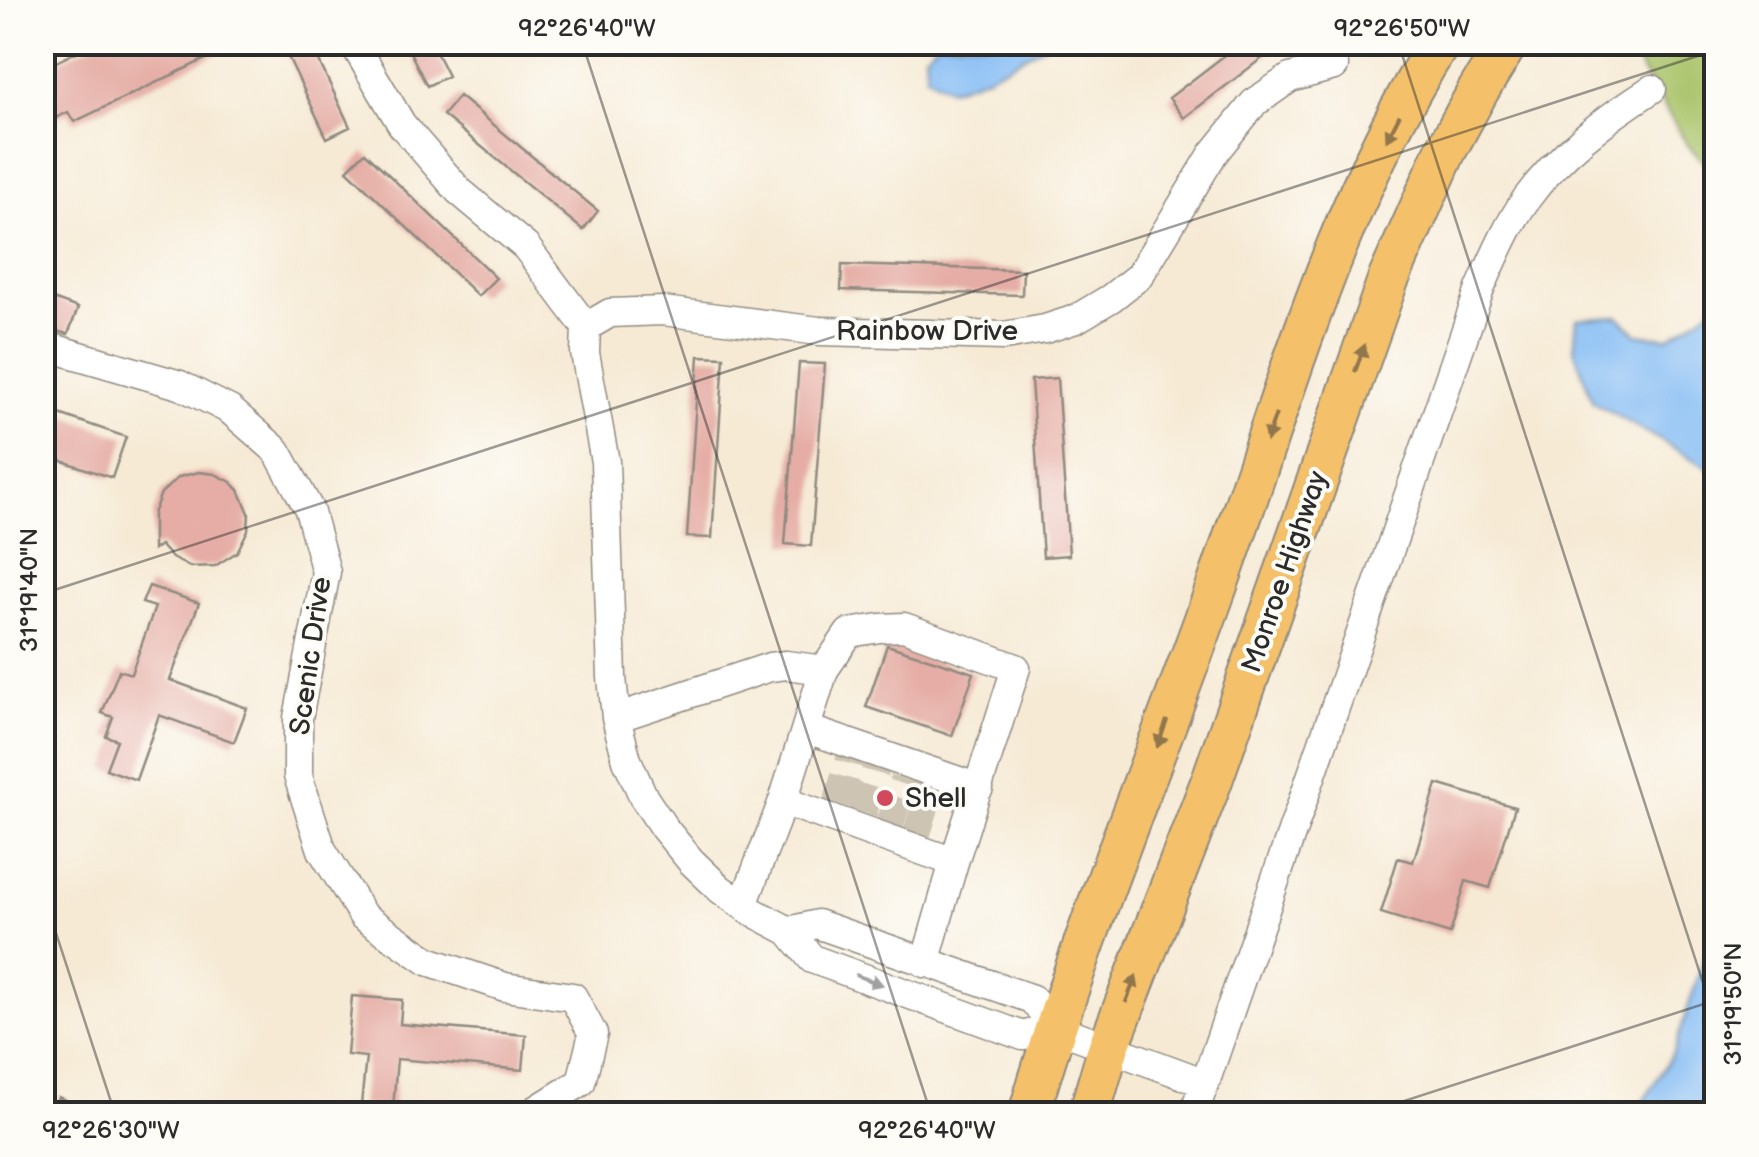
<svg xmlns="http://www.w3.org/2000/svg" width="1759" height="1157" font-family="'Balsamiq Sans',sans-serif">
<rect width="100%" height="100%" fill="#fdfcf7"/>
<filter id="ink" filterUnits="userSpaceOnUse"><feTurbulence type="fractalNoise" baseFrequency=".01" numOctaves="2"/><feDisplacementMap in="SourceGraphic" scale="20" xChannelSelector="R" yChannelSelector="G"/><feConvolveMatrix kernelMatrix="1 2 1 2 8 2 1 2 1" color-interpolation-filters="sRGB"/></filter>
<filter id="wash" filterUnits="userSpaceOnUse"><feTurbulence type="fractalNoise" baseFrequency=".0048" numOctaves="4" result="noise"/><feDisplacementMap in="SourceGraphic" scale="40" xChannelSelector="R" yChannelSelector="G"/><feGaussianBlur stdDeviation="2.25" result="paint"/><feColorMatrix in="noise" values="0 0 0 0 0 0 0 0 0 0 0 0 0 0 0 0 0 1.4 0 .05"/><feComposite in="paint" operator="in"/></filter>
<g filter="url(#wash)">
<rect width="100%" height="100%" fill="#f6ead5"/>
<!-- green -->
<path fill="#a9c369" stroke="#6a774a" stroke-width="2.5" d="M 1624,42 L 1716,43 L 1716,175 L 1688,145 Z"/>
<!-- water -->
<path fill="#84bcf4" stroke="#587490" stroke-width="2.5" d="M 939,42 L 1049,42 L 1049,43 L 985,77 L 950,89 L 927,76 L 925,54 Z
M 1716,302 L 1716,472 L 1593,402 L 1574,349 L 1577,319 L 1618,316 L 1637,334 L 1668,338 L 1708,311 Z
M 1716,906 L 1716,1114 L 1636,1114 L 1674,1051 L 1706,953 Z"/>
<g id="blocks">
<!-- building -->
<path fill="#e5ada5" d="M 97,42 L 241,42 L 74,122 L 68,112 L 47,122 L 42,113 L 42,69 Z
M 281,42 L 310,42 L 350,127 L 327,138 Z
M 405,42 L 431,42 L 448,76 L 427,86 Z
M 1242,42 L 1283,42 L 1184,118 L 1169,98 Z
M 459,96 L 598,211 L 583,230 L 443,115 Z
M 365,152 L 496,278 L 478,296 L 347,170 Z
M 842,265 L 1023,270 L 1022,295 L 841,290 Z
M 42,295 L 78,308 L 68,334 L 42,328 Z
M 699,356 L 724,357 L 712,538 L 687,537 Z
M 799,363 L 825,364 L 811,546 L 785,544 Z
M 1057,378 L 1069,555 L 1043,557 L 1031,380 Z
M 42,408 L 126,437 L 112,478 L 42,454 Z
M 199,472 L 215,474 L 231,482 L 239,490 L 249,513 L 248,530 L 237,552 L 215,566 L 190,567 L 172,558 L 160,545 L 153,550 L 153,514 L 161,493 L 179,477 Z
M 149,586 L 199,603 L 170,680 L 247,708 L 234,742 L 159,715 L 136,780 L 106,769 L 117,740 L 106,736 L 113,717 L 102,713 L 119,670 L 131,674 L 155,607 L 142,603 Z
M 887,645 L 974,673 L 952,736 L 866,707 Z
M 1437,784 L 1515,807 L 1490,888 L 1466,881 L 1450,934 L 1381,913 L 1398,858 L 1413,862 Z
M 352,996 L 402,1000 L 400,1024 L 526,1035 L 523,1070 L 397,1059 L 393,1108 L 361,1105 L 366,1057 L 347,1055 Z
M 58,1097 L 98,1114 L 51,1114 Z"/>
</g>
</g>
<g filter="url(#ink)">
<use href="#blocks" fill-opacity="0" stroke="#908a80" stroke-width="2.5"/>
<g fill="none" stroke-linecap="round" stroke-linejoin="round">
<!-- minor-tunnel -->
<path stroke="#cdc4b3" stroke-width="28" stroke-dasharray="28 14" stroke-linecap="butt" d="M 837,804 L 850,759
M 863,813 L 876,768
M 890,824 L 904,779
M 917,833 L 931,788"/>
<!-- minor casing -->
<g stroke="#908a80" stroke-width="31">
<path id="minor" d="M 353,42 L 402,125 L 459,191 L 526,247 L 586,327 L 585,353 L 605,462 L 612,677 L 616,718 L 627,760 L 644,798 L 664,828 L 691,861 L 720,889 L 751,911 L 789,931 L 812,959 L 1023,1036 L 1054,1027
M 586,327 L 610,313 L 663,311 L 819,331 L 1004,336 L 1045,329 L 1076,319 L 1111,298 L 1139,276 L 1213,154 L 1254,103 L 1290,78 L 1334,66
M 42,345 L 180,385 L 230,410 L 277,451 L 309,509 L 326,572 L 298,718 L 298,776 L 322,850 L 363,916 L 428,961 L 505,987 L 573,997 L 593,1034 L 581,1082 L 530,1114
M 616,718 L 770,667 L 786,665 L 824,670
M 807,729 L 979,788
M 783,801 L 954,862
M 743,905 L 783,801 L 824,670 L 849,633 L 880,628 L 904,627 L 1016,668 L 954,862 L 925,963
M 789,931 L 817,924 L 1032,999 L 1054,1027 L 1205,1083 L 1480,289 C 1494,258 1507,226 1527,198 C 1560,153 1605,119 1652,89
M 1193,1114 L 1205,1083"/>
</g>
<!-- highway casing -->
<g stroke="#908a80" stroke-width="44">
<path id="highway" d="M 1029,1114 C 1081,933 1156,758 1219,580 C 1284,398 1334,207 1440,42
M 1089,1114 L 1109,1046 L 1212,780 L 1388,280 L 1445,152 L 1478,91 L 1508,42"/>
</g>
<!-- minor -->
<use href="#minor" stroke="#fff" stroke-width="28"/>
<!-- highway -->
<use href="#highway" stroke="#f4c16b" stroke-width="40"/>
</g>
<!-- one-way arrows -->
<defs><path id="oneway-solid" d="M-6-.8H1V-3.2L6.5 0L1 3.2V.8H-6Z" transform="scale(2.5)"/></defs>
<g fill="#90764b">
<use href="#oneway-solid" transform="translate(1393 128) rotate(117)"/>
<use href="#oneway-solid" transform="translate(1360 358) rotate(-70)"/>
<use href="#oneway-solid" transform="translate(1271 428) rotate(109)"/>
<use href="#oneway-solid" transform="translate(1162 734) rotate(110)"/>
<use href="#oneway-solid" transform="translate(1131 989) rotate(-69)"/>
</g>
<use fill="#a0a0a0" href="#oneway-solid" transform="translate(869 980) rotate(20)"/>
</g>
<!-- ticks -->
<path fill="none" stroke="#2b2b2b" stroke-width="2.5" stroke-opacity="0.45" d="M 582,42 L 931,1114M 1398,42 L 1716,1023M 42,594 L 1716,50M 42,890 L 115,1114M 1364,1114 L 1716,1000"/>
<!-- markers -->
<circle fill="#d1495b" stroke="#fdfcf7" stroke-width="4" cx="885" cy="798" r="10"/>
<g text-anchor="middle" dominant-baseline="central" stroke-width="8" stroke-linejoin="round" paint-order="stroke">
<!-- street labels -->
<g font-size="28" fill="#2b2b2b" stroke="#fdfcf7">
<text x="927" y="331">Rainbow Drive</text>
<text transform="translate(1285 572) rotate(-71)">Monroe Highway</text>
<text transform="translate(311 656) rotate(-82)">Scenic Drive</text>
</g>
<!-- poi labels -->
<g font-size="28" fill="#2b2b2b" stroke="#fdfcf7" text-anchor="start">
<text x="905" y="798">Shell</text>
</g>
</g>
<!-- margin -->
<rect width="1759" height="1157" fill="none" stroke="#fdfcf7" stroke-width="110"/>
<rect x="55" y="55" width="1649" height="1047" fill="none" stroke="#2b2b2b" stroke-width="4"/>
<g font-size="25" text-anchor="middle" fill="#2b2b2b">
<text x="587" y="36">92°26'40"W</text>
<text x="1402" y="36">92°26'50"W</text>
<text transform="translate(28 590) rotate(-90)" y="9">31°19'40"N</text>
<text transform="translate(1732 1004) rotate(-90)" y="9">31°19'50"N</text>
<text x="111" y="1138">92°26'30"W</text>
<text x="927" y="1138">92°26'40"W</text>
</g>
</svg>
